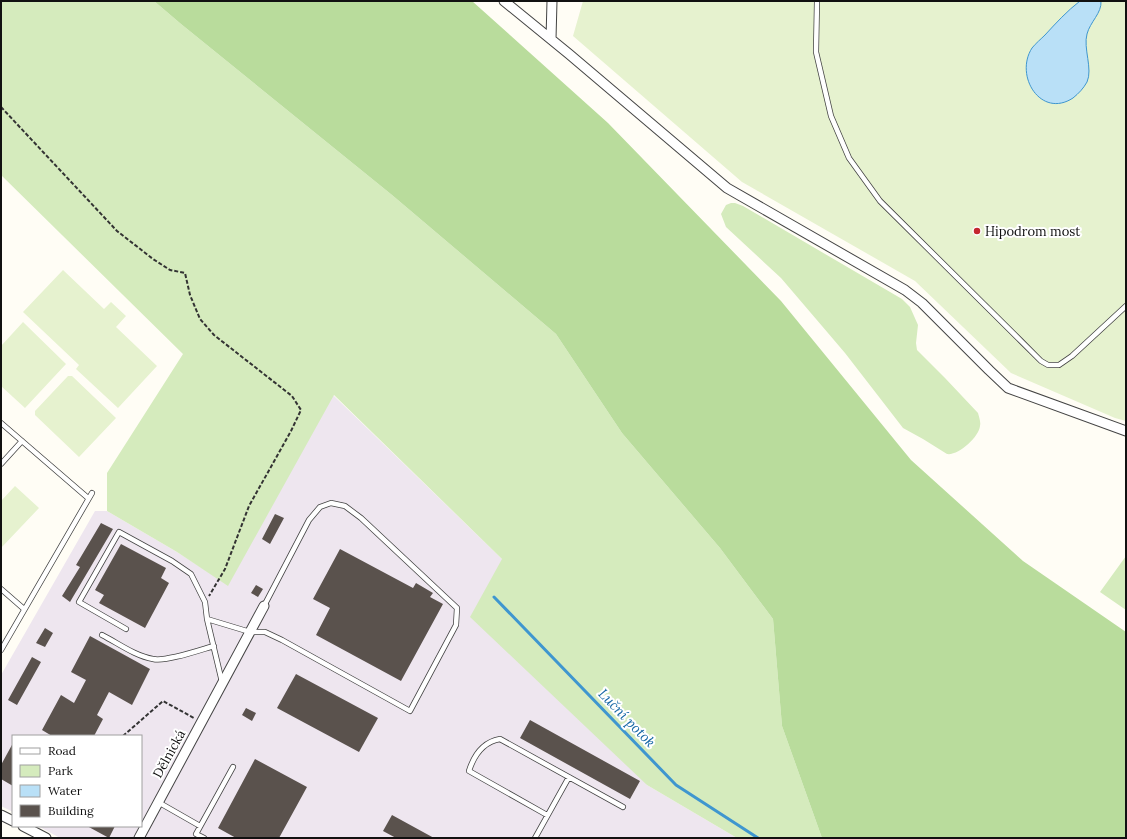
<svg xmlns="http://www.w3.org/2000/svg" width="1127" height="839" font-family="Lora,serif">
<rect width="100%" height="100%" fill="#fffdf5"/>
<!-- industrial -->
<path fill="#eee6ef" d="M 333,395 L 502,559 L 647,785 L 737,838 L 60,838 L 38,826 L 141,826 L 141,736 L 13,736 L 13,812 L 1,806 L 1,675 L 95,511 L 107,511 L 177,552 L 228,585 Z"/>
<!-- green -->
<path fill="#d5ebbd" d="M 1,1 L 154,1 L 181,24 L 392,195 L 556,334 L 622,433 L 720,548 L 773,619 L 782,726 L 822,838 L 737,838 L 647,785 L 470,617 L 502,559 L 334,395 L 228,586 L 177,552 L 107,511 L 107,473 L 183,354 L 1,175 Z
M 731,203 L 735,203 L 743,206 L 902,299 L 910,307 L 918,325 L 916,343 L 917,350 L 945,378 L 978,413 C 979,417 981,422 980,426 C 979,437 958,456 947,454 L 923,439 L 903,428 L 845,353 L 822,326 L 781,278 L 726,227 L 721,214 L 726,205 Z
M 1126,556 L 1126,610 L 1100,592 Z"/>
<!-- forest -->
<path fill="#b9dc9c" d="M 154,1 L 472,1 L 608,123 L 781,301 L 911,460 L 1023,561 L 1126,632 L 1126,838 L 822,838 L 782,726 L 773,619 L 720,548 L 622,433 L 556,334 L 392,195 L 181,24 Z"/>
<!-- pitch -->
<path fill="#e6f2cf" d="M 583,1 L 1126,1 L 1126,421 L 1115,418 L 1011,373 L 915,281 L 742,182 L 573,36 Z
M 63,270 L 104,309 L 111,302 L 126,316 L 116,327 L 157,366 L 118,408 L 76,369 L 79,365 L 23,312 Z
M 23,322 L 66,364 L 25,408 L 1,386 L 1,346 Z
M 68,376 L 72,376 L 116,418 L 79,457 L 35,415 L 35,411 Z
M 15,486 L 39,508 L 1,548 L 1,501 Z"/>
<!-- water -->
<path fill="#b9e0f7" stroke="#3f96cf" d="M 1080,1 L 1101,1 C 1102,13 1090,22 1087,34 C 1083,48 1093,69 1087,82 C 1083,89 1079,93 1073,98 C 1041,119 1014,76 1032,48 C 1036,43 1041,39 1045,35 C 1056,23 1067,11 1080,1 Z"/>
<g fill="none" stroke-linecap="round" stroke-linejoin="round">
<!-- stream -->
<path stroke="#3f96cf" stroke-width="3" d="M 494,597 L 676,785 L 758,838"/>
</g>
<!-- building -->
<path fill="#5a524d" d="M 275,514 L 284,518 L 270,544 L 262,539 Z
M 101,523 L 113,529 L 70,602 L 62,596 L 80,567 L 76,565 Z
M 121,544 L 166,568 L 161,578 L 169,583 L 145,628 L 99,603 L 104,595 L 95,590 Z
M 340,549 L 413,588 L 416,583 L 433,593 L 430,597 L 443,604 L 401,681 L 316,635 L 330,608 L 313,599 Z
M 256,585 L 263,589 L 258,597 L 251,593 Z
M 45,628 L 53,633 L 45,647 L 36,643 Z
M 90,636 L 150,669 L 132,705 L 109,692 L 97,715 L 103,719 L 94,736 L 52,736 L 42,730 L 61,695 L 74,703 L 86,680 L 71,672 Z
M 32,657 L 41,662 L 17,705 L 8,700 Z
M 296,674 L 378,718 L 359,752 L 277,708 Z
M 246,708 L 256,713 L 252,721 L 242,715 Z
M 530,720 L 640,781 L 630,799 L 520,738 Z
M 13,743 L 13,786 L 1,779 L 1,765 Z
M 255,759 L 307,787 L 279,838 L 236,838 L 218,828 Z
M 392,815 L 434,838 L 396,838 L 383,831 Z
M 87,826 L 115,826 L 109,838 Z"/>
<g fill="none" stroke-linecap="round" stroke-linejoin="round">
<!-- lane casing -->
<g stroke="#444" stroke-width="6">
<path id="lane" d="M 817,1 L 816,52 L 831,116 L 849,158 L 880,201 L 1021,341 L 1041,361 L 1048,365 L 1059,365 L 1072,356 L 1126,306
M 1,423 L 88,498
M 1,464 L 22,441
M 1,589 L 24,609
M 207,619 L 250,632 L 265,632 L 282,640 L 410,711 L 456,625 L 457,608 L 361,518 L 345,506 L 331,503 L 320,507 L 309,520 L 264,606
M 126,629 L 79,602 L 119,532 L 172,561 L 191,574 L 205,602 L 207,619 L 222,682
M 102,635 C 118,643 135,656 153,659 C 166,662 200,650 214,646
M 1,650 L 92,493
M 158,802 L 200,826
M 547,815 L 469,771 C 474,755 483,742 500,739 L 623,807
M 204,838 L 196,834 L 233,767
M 535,838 L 569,777"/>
</g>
<!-- street casing -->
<g stroke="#444" stroke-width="11">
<path id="street" d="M 504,1 L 569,54 L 727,188 L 905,290 L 922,303 L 989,370 L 1008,388 L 1126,431
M 551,39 L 552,1
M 1,815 L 13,821
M 23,826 L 46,838
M 139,838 L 264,606"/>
</g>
<!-- path -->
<path stroke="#333" stroke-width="2" stroke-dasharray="4 2" stroke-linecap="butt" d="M 1,107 L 117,231 L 153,259 L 170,270 L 185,273 L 190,295 L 200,319 L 214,335 L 292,396 L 301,410 L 291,431 L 249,506 L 225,569 L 209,596
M 123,736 L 163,701 L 194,718"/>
<!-- lane -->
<use href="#lane" stroke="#fff" stroke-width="4.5"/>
<!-- street -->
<use href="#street" stroke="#fff" stroke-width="9"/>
</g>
<!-- markers -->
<circle fill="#c4262e" stroke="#fff" stroke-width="1.5" cx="977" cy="231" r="4"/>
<g text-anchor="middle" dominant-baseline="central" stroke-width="4" stroke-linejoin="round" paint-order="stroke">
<!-- poi labels -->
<g font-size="13" fill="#111" stroke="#fff" text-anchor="start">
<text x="985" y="231">Hipodrom most</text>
</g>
<!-- street labels -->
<g font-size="13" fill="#111" stroke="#fff">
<text transform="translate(169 754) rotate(-61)">Dělnická</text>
</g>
<!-- water labels -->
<g font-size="14" font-style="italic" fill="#1768a6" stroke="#fff">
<text transform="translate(627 718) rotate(46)">Luční potok</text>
</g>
</g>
<!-- border -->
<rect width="1127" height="839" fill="none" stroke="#111111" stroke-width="4"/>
<!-- legend -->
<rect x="12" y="735" width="130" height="92" fill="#ffffff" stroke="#a0a0a0"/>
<rect x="20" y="748" width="20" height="6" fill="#ffffff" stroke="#a0a0a0"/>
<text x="48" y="755" font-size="12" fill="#111111">Road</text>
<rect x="20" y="765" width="20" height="12" fill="#d5ebbd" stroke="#a0a0a0"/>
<text x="48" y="775" font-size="12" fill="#111111">Park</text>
<rect x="20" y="785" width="20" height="12" fill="#b9e0f7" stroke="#a0a0a0"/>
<text x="48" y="795" font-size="12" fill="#111111">Water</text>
<rect x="20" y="805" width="20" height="12" fill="#5a524d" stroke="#a0a0a0"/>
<text x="48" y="815" font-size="12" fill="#111111">Building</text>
</svg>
